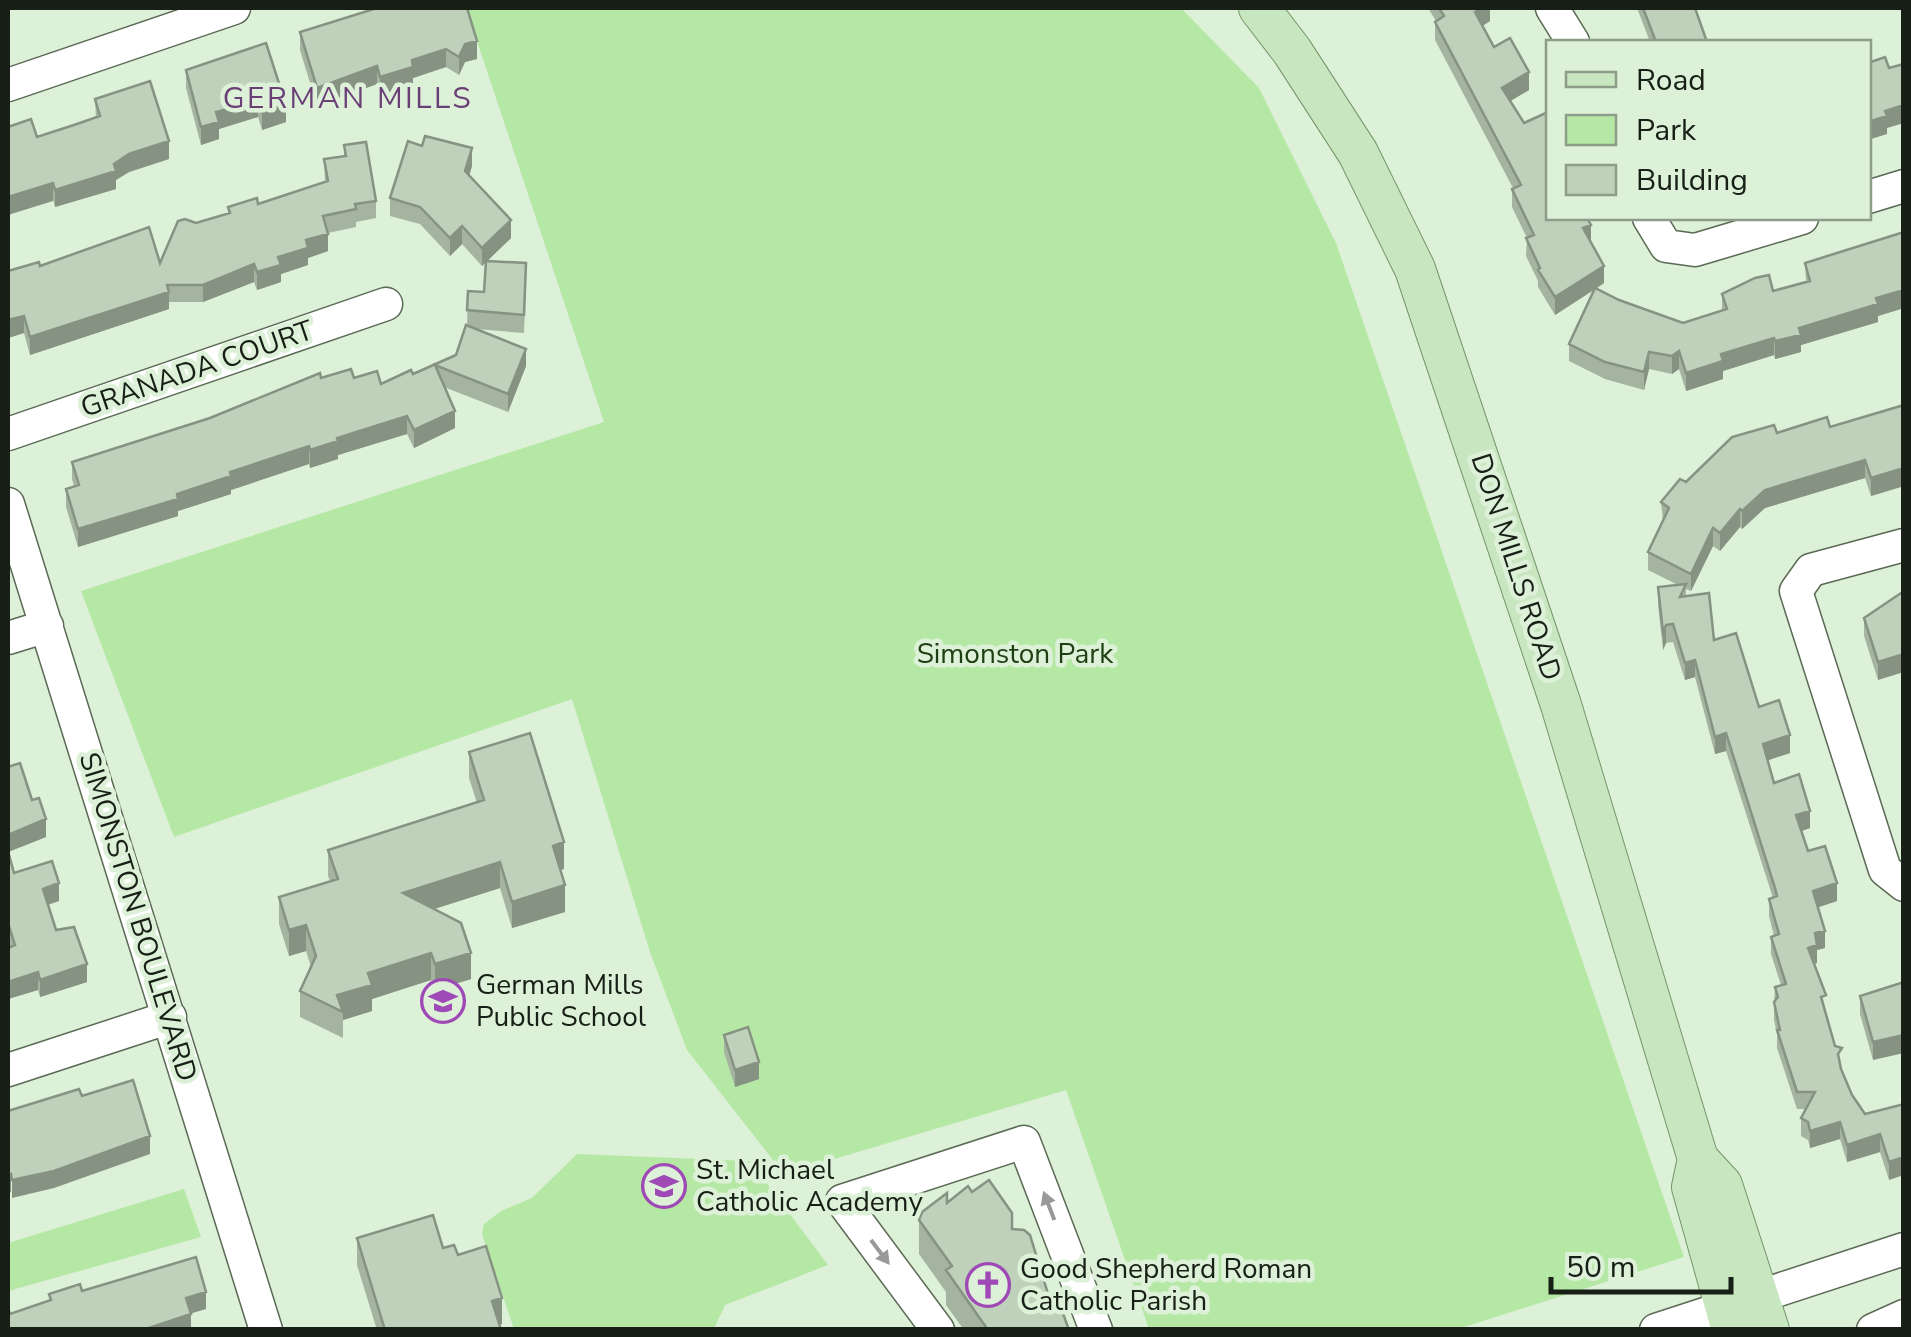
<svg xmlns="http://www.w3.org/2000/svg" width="1911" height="1337" font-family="'Nunito Sans',sans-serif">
<rect width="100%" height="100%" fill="#ddf0d8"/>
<!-- green -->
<path fill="#b5e8a5" d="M 466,8 L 1181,8 L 1259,88 L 1336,243 L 1684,1257 L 1458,1329 L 1149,1329 L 1066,1090 L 784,1174 L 687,1050 L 650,952 L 572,699 L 174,837 L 81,591 L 604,422 Z
M 577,1154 L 750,1161 L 828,1265 L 725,1305 L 714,1329 L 514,1329 L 482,1234 L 484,1224 L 501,1211 L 532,1198 Z
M 184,1189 L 201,1237 L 8,1291 L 8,1243 Z"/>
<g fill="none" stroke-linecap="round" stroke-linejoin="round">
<!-- minor casing -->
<g stroke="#5a6a55" stroke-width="35">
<path id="minor" d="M 1552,8 L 1573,42
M 8,85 L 234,8
M 1868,197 L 1904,186
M 1649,218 L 1666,246 L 1695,250 L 1802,218
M 8,434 L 386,304
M 8,504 L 266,1330
M 1904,545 L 1811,570 L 1796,591 L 1885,870 L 1904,885
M 8,638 L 47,626
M 8,1070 L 170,1017
M 938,1330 L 842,1201 L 1024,1142 L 1096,1330
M 1656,1330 L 1904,1249
M 1873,1330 L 1904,1316"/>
</g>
<!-- major casing -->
<g stroke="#739669" stroke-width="42">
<path id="major" d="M 1259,8 L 1292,51 L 1358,153 L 1415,269 L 1561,705 L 1698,1159 L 1722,1185 L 1769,1330
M 1698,1159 L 1692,1187 L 1732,1330"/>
</g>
<!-- minor -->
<use href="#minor" stroke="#fff" stroke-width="32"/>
<!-- major -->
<use href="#major" stroke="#c8e6bf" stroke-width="40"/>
</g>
<!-- wall -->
<path fill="#a4b4a0" d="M 377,8 L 477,59 L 465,62 L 459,75 L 446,67 L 413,78 L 413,85 L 380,95 L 377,84 L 317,106 L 300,50 L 300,32 Z
M 1428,8 L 1490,8 L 1490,21 L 1483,26 L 1494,47 L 1529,90 L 1510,101 L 1591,241 L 1604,283 L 1596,289 L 1619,300 L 1683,323 L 1722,310 L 1722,294 L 1773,291 L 1806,282 L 1805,263 L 1904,232 L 1904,308 L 1878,316 L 1878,322 L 1801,345 L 1801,352 L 1775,359 L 1774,355 L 1723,371 L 1723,379 L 1686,391 L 1679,369 L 1672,374 L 1649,369 L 1644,390 L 1605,379 L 1569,361 L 1569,344 L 1594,290 L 1555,315 L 1538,287 L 1538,281 L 1526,256 L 1527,238 L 1512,207 L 1512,189 L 1513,188 L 1435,40 L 1435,22 L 1436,21 Z
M 1637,8 L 1695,8 L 1707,42 L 1650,42 Z
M 266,43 L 286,122 L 262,130 L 258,117 L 219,129 L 219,139 L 201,145 L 186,88 L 186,70 Z
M 95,99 L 169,159 L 129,172 L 116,180 L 116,189 L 55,207 L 37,137 L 96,118 Z
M 344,145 L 376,201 L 376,218 L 356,222 L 356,227 L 328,233 L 328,251 L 308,258 L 308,265 L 281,274 L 281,282 L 257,290 L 254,282 L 203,302 L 169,302 L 169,309 L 30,355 L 24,333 L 8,338 L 8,271 L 40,266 L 160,263 L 196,223 L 228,213 L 228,207 L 258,204 L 325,182 L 324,159 L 344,156 Z
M 472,166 L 469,176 L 511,238 L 487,261 L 526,281 L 524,333 L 476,329 L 526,366 L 508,412 L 444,387 L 455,428 L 414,448 L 407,434 L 338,455 L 338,459 L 310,468 L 309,464 L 231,490 L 231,494 L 178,511 L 178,516 L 78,547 L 66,507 L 66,489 L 74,486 L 72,479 L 72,462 L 210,418 L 321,378 L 354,378 L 381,384 L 413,374 L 456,355 L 467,325 L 468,291 L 484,292 L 486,262 L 482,266 L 462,244 L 450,256 L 420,224 L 390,216 L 390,198 Z
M 1904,405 L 1904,486 L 1871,496 L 1865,478 L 1765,508 L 1742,529 L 1740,527 L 1720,551 L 1713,546 L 1691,591 L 1686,589 L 1686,596 L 1790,753 L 1767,760 L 1774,783 L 1810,828 L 1801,831 L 1808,851 L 1837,901 L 1818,907 L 1825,948 L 1817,950 L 1817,963 L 1814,964 L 1841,1069 L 1852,1095 L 1865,1114 L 1904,1104 L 1889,1180 L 1880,1152 L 1847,1162 L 1840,1139 L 1810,1148 L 1808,1140 L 1801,1136 L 1801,1118 L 1806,1109 L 1797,1109 L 1777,1048 L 1777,1034 L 1774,1020 L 1774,1002 L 1775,987 L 1781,985 L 1771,954 L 1771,937 L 1774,936 L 1769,916 L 1769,899 L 1773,898 L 1726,751 L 1715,754 L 1695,677 L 1685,680 L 1673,642 L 1666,643 L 1663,650 L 1658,605 L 1658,587 L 1678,585 L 1648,570 L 1648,552 L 1663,521 L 1661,502 L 1686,482 L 1777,433 L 1830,427 Z
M 1904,591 L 1878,680 L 1864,636 L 1864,618 Z
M 469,752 L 564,869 L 560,870 L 565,912 L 512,928 L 500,888 L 434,909 L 471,979 L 435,990 L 431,980 L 372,999 L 372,1011 L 343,1020 L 343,1038 L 300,1017 L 300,991 L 311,967 L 306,951 L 289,956 L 279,924 L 279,897 L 330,881 L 328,876 L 328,850 L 477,803 L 469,778 Z
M 8,767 L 46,837 L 8,852 L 14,873 L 59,901 L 48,905 L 56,930 L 87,982 L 40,997 L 38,990 L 8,999 L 8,948 L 9,947 L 8,941 Z
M 1904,982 L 1873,1060 L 1860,1014 L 1860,996 Z
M 724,1035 L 759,1079 L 735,1087 L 724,1052 Z
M 972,1192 L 1012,1229 L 1069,1330 L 964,1330 L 946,1305 L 946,1292 L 919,1254 L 919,1220 L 947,1203 Z
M 357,1238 L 443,1248 L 458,1255 L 502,1324 L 499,1325 L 501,1330 L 377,1330 L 357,1265 Z"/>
<!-- shaded-wall -->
<path fill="#869282" d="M 1483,8 L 1490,8 L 1490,21 L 1475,30 L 1475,12 Z
M 477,41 L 477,59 L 465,62 L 459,75 L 459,57 L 465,44 Z
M 446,49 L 446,67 L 413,78 L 413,85 L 380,95 L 380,77 L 412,60 Z
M 377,66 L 377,84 L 317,106 L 317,88 Z
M 1529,72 L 1529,90 L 1502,106 L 1502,88 Z
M 258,100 L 258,117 L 219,129 L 219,139 L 201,145 L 201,127 L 216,112 Z
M 286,105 L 286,122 L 262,130 L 262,112 Z
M 1904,105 L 1904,123 L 1887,128 L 1887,134 L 1868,140 L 1868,122 L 1885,111 Z
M 169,141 L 169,159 L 129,172 L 116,180 L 116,189 L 55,207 L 55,190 L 114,164 L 129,154 Z
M 472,148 L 472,166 L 465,189 L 465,171 Z
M 53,183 L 53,201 L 8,215 L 8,197 Z
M 511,220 L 511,238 L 482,266 L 482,248 Z
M 1591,225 L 1591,243 L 1583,228 Z
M 462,226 L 462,244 L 450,256 L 450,238 Z
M 328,234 L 328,251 L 308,258 L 308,265 L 281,274 L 281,282 L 257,290 L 257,272 L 306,240 Z
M 254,264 L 254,282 L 203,302 L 203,285 Z
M 1604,266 L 1604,283 L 1555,315 L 1555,297 Z
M 1904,290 L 1904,308 L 1878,316 L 1878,322 L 1801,345 L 1801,352 L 1775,359 L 1775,341 L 1799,328 L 1876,298 Z
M 169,292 L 169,309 L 30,355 L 30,337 Z
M 24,316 L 24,333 L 8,338 L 8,320 Z
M 1774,338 L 1774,355 L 1723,371 L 1723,379 L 1686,391 L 1686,373 L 1721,354 Z
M 526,349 L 526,366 L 508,412 L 508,394 Z
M 1679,351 L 1679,369 L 1672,374 L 1672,356 Z
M 1649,352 L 1649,369 L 1644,390 L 1644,372 Z
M 455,411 L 455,428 L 414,448 L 414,430 Z
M 407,416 L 407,434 L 338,455 L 338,459 L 310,468 L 310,450 L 337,438 Z
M 309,446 L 309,464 L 231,490 L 231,494 L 178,511 L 178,516 L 78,547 L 78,529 L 177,494 L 230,472 Z
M 1865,460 L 1865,478 L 1765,508 L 1742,529 L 1742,511 L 1765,490 Z
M 1904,468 L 1904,486 L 1871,496 L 1871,478 Z
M 1740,509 L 1740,527 L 1720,551 L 1720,533 Z
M 1713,528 L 1713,546 L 1691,591 L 1691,574 Z
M 1666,625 L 1666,643 L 1663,650 L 1663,632 Z
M 1904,654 L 1904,672 L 1878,680 L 1878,662 Z
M 1695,660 L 1695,677 L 1685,680 L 1685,663 Z
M 1726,733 L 1726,751 L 1715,754 L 1715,737 Z
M 1790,735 L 1790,753 L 1763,762 L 1763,744 Z
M 1810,811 L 1810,828 L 1796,833 L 1796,815 Z
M 46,819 L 46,837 L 8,852 L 8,835 Z
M 564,842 L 564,869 L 553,872 L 553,846 Z
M 500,862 L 500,888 L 403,919 L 403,893 Z
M 59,883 L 59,901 L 43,906 L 43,889 Z
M 1837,883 L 1837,901 L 1813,909 L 1813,891 Z
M 565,885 L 565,912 L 512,928 L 512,902 Z
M 306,925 L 306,951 L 289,956 L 289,930 Z
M 1825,931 L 1825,948 L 1817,950 L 1817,963 L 1808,966 L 1808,948 L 1815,933 Z
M 431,953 L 431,980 L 372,999 L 372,1011 L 343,1020 L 343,1012 L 337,995 L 368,973 Z
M 471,953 L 471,979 L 435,990 L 435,964 Z
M 87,964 L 87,982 L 40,997 L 40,980 Z
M 38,972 L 38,990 L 8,999 L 8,982 Z
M 1904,1035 L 1904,1053 L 1873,1060 L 1873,1042 Z
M 759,1062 L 759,1079 L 735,1087 L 735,1070 Z
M 1840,1122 L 1840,1139 L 1810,1148 L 1810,1131 Z
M 1880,1134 L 1880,1152 L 1847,1162 L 1847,1145 Z
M 150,1136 L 150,1154 L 54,1188 L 12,1198 L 12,1180 Z
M 1904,1157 L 1904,1175 L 1889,1180 L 1889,1162 Z
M 11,1174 L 11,1192 L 8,1193 L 8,1175 Z
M 206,1292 L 206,1309 L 186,1315 L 186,1298 Z
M 502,1298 L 502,1324 L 492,1327 L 492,1301 Z
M 191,1314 L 191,1330 L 143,1330 Z"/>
<!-- building -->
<path fill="#bfd1ba" stroke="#869282" stroke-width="2.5" d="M 377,8 L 467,8 L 477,41 L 465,44 L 459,57 L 446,49 L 412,60 L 413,67 L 380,77 L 377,66 L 317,88 L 300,32 Z
M 1439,8 L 1483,8 L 1475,12 L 1494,47 L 1510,38 L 1529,72 L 1502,88 L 1524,123 L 1548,112 L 1548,218 L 1587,218 L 1591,225 L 1583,228 L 1604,266 L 1555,297 L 1538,270 L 1540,268 L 1526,238 L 1534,235 L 1512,189 L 1521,185 L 1435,22 L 1444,16 Z
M 1643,8 L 1695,8 L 1707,42 L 1656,42 Z
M 266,43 L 286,105 L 262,112 L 258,100 L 216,112 L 219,122 L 201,127 L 186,70 Z
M 1885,57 L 1889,68 L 1904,64 L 1904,105 L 1885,111 L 1887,116 L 1868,122 L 1868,63 Z
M 150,81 L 169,141 L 129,154 L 114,164 L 116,171 L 55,190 L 53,183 L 8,197 L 8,127 L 31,119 L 37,137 L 74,125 L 100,116 L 95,99 Z
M 425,136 L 472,148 L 465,171 L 511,220 L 482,248 L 462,226 L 450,238 L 420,207 L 390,198 L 408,141 L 422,146 Z
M 366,142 L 376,201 L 355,204 L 356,209 L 323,216 L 328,234 L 306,240 L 308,248 L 278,257 L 281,265 L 257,272 L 254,264 L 203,285 L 167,285 L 169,292 L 30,337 L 24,316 L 8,320 L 8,271 L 39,262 L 40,266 L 149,227 L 160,263 L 178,221 L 185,219 L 196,223 L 230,213 L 228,207 L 257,198 L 258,204 L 328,181 L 324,159 L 346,156 L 344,145 Z
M 1904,232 L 1904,290 L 1876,298 L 1878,304 L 1799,328 L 1801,335 L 1775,341 L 1774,338 L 1721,354 L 1723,361 L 1686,373 L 1679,351 L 1672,356 L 1649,352 L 1644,372 L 1605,362 L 1569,344 L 1595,288 L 1619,300 L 1683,323 L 1727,309 L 1722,294 L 1755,278 L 1769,275 L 1773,291 L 1810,281 L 1805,263 Z
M 486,261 L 526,263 L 524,315 L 467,310 L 468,291 L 484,292 Z
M 466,325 L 526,349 L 508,394 L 435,365 L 455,411 L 414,430 L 407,416 L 337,438 L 338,441 L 310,450 L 309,446 L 230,472 L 231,476 L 177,494 L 178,499 L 78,529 L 66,489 L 79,485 L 72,462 L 210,418 L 320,373 L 321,378 L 351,369 L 354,378 L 377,371 L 381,384 L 411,370 L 413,374 L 456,355 Z
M 1904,405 L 1904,468 L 1871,478 L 1865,460 L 1765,490 L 1742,511 L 1740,509 L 1720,533 L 1713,528 L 1691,574 L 1648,552 L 1669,508 L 1661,502 L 1680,479 L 1686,482 L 1732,437 L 1774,425 L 1777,433 L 1827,417 L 1830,427 Z
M 1686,584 L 1680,597 L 1709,593 L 1714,640 L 1736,633 L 1759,707 L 1779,700 L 1790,735 L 1763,744 L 1774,783 L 1799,774 L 1810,811 L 1796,815 L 1808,851 L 1825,846 L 1837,883 L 1813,891 L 1825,931 L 1815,933 L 1817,945 L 1808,948 L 1826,995 L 1821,997 L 1835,1046 L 1842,1048 L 1838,1054 L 1841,1069 L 1852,1095 L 1865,1114 L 1904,1104 L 1904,1157 L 1889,1162 L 1880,1134 L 1847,1145 L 1840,1122 L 1810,1131 L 1808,1122 L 1801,1118 L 1815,1092 L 1797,1092 L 1777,1030 L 1780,1030 L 1774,1002 L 1778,997 L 1775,987 L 1786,984 L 1771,937 L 1779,934 L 1769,899 L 1777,896 L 1775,888 L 1726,733 L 1715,737 L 1695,660 L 1685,663 L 1673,624 L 1666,625 L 1663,632 L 1658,587 Z
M 1904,591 L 1904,654 L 1878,662 L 1864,618 Z
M 530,733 L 564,842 L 553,846 L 565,885 L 512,902 L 500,862 L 403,893 L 461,923 L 471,953 L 435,964 L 431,953 L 368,973 L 372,985 L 337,995 L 343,1012 L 300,991 L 316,956 L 306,925 L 289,930 L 279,897 L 338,879 L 328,850 L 484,800 L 469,752 Z
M 20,763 L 32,800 L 39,798 L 46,819 L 8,835 L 8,767 Z
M 8,851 L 14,873 L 52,861 L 59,883 L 43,889 L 56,930 L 74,927 L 87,964 L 40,980 L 38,972 L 8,982 L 8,948 L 15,945 L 8,923 Z
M 1904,982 L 1904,1035 L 1873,1042 L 1860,996 Z
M 748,1027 L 759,1062 L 735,1070 L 724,1035 Z
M 133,1080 L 150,1136 L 54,1171 L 12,1180 L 11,1174 L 8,1175 L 8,1111 L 79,1089 L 82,1096 Z
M 989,1180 L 1012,1213 L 1012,1229 L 1024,1230 L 1030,1235 L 1049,1297 L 1056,1294 L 1069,1330 L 988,1330 L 946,1270 L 952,1266 L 919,1220 L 922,1212 L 947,1193 L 947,1203 L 968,1186 L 972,1192 Z
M 433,1215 L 443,1248 L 454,1245 L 458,1255 L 486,1246 L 502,1298 L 492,1301 L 501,1330 L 385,1330 L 357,1238 Z
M 196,1257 L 206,1292 L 186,1298 L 191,1314 L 143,1330 L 8,1330 L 8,1308 L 10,1314 L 51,1300 L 49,1294 L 80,1284 L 82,1291 Z"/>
<!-- one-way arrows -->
<defs><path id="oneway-solid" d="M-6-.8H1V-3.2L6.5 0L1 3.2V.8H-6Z" transform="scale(2.5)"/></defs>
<g fill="#979a96">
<use href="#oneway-solid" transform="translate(1049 1206) rotate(-111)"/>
<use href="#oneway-solid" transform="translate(880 1252) rotate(53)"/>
</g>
<!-- icons -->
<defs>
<g id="school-ring" transform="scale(2.25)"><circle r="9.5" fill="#ddf0d8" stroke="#9f49b6" stroke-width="1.5"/><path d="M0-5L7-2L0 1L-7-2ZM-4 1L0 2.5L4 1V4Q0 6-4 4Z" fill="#9f49b6"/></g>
<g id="church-ring" transform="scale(2.25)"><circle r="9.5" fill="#ddf0d8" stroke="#9f49b6" stroke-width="1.5"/><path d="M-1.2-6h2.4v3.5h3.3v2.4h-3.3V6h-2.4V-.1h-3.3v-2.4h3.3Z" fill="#9f49b6"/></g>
</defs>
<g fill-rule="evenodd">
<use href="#school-ring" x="443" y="1001"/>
<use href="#school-ring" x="664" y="1186"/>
<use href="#church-ring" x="988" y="1285"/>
</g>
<g text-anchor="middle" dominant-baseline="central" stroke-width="9" stroke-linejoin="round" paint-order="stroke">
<!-- street labels -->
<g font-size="28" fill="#181f16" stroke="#ddf0d8">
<text transform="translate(197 369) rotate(-19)">GRANADA COURT</text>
<text transform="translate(1516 567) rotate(72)">DON MILLS ROAD</text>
<text transform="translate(138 917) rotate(73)">SIMONSTON BOULEVARD</text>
</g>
<!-- park labels -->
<g font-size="28" fill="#1d3f12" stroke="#ddf0d8">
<text x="1015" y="654">Simonston Park</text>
</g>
<!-- poi labels -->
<g font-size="28" fill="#181f16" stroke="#ddf0d8" text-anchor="start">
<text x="476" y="985">German Mills<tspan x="476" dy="32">Public School</tspan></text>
<text x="696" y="1170">St. Michael<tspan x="696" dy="32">Catholic Academy</tspan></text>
<text x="1020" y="1269">Good Shepherd Roman<tspan x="1020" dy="32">Catholic Parish</tspan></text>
</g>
<!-- neighbourhood labels -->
<g font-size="30" letter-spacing="2.5" fill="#6a3f76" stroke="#ddf0d8">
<text x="348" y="98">GERMAN MILLS</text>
</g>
</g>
<!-- border -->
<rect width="1911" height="1337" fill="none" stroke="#181f16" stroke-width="20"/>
<!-- legend -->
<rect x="1546" y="40" width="325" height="180" fill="#ddf0d8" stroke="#8e9c8a" stroke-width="2.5"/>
<rect x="1566" y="72" width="50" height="15" fill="#c8e6bf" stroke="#8e9c8a" stroke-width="2.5"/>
<text x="1636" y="90" font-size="30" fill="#181f16">Road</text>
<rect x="1566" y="115" width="50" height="30" fill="#b5e8a5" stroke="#8e9c8a" stroke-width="2.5"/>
<text x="1636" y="140" font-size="30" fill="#181f16">Park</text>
<rect x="1566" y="165" width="50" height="30" fill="#bfd1ba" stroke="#8e9c8a" stroke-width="2.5"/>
<text x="1636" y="190" font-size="30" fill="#181f16">Building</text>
<!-- scale -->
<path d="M1551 1277v15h180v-15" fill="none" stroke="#181f16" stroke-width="5"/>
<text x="1566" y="1277" font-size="30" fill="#181f16" stroke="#ddf0d8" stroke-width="8" paint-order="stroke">50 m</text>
</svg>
